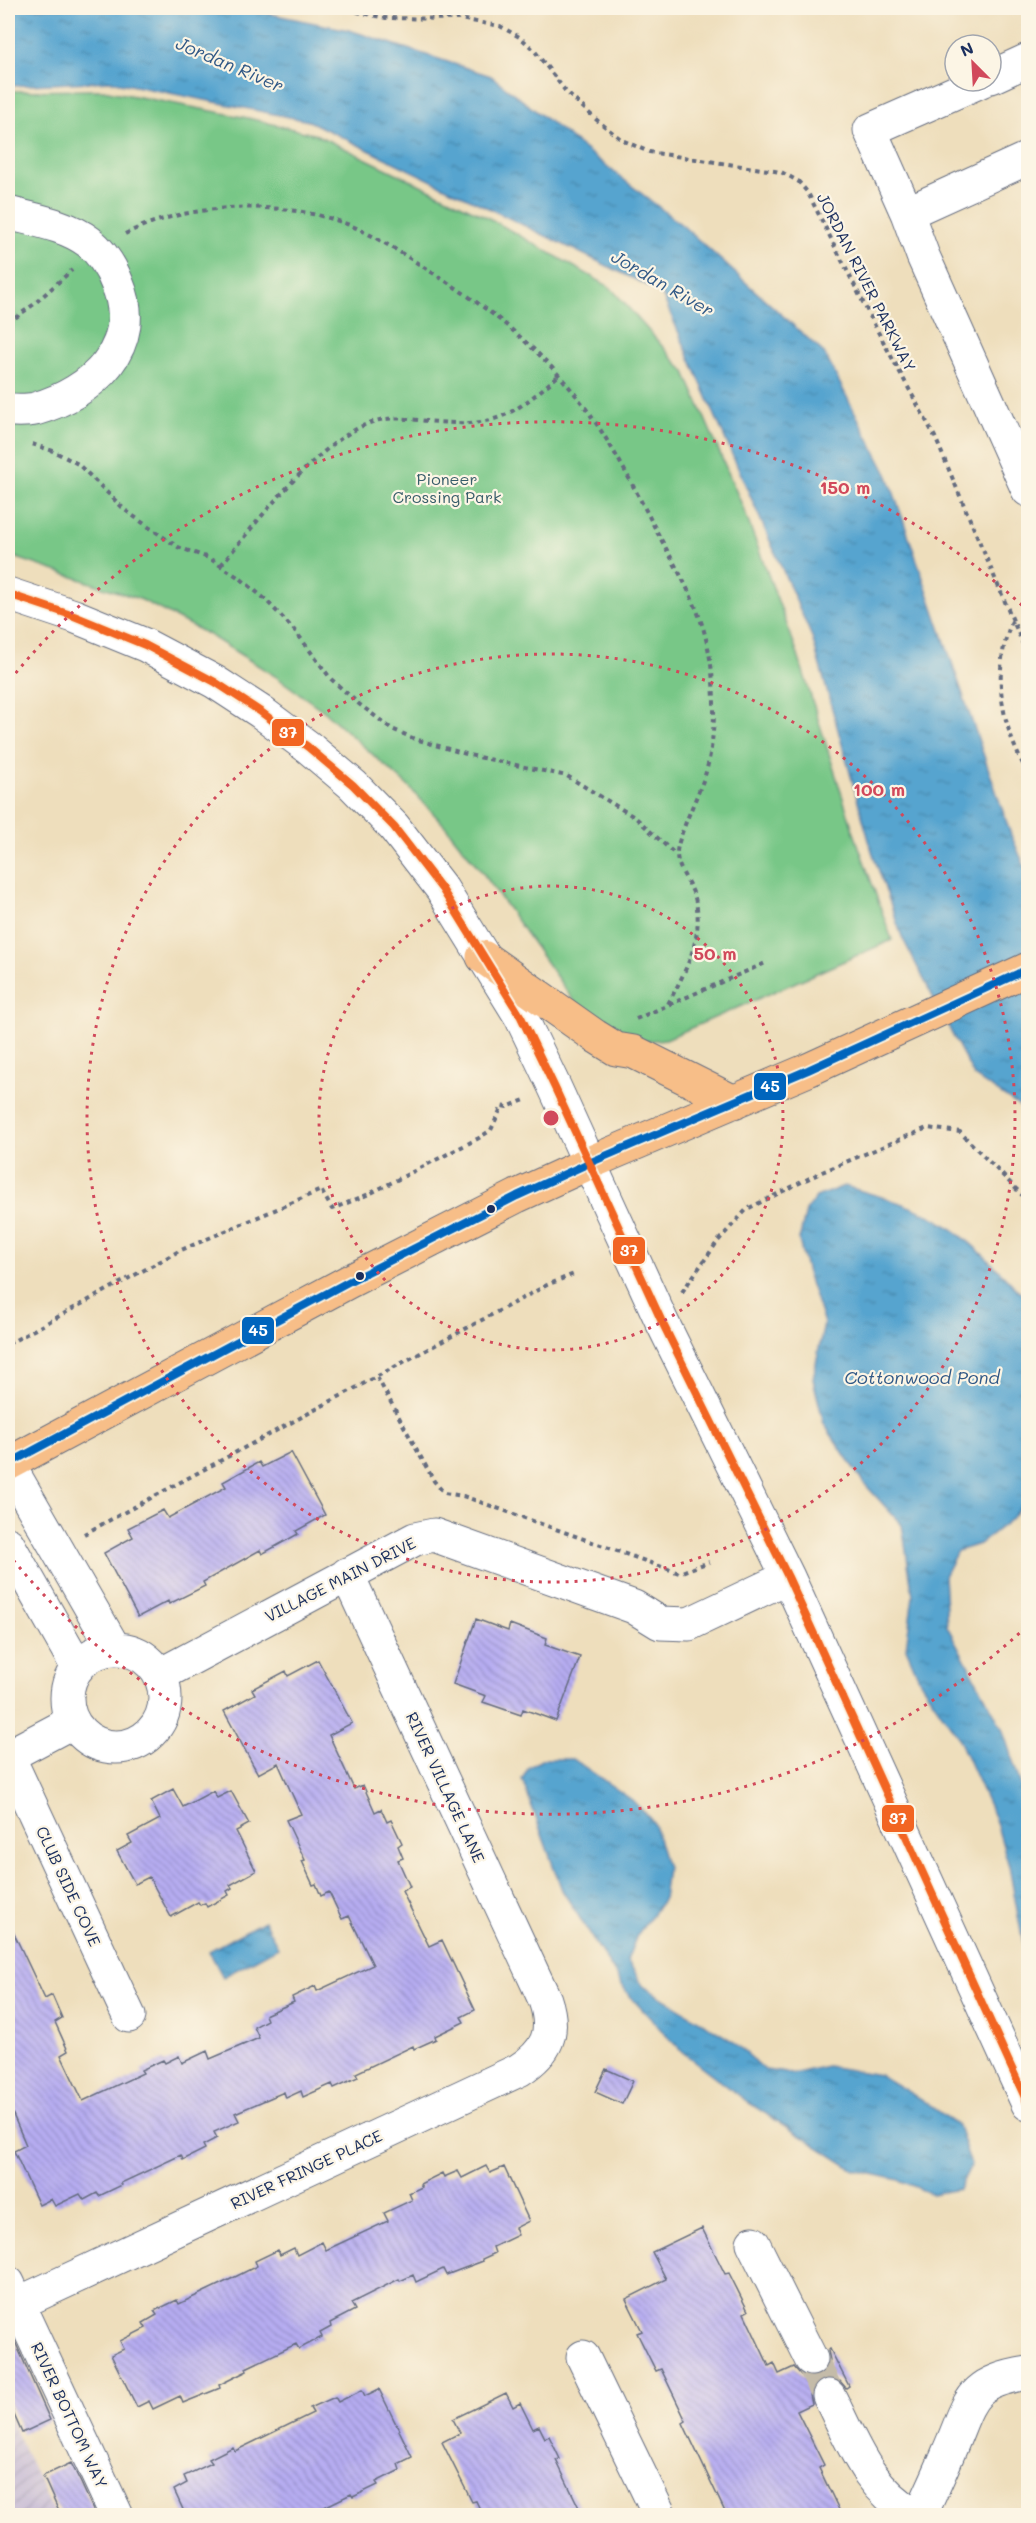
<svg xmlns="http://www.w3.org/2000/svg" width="1036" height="2523" font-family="Mali,sans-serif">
<defs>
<pattern id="industrial-furrows" width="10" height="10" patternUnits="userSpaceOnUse" patternTransform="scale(1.5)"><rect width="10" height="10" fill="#cabfd6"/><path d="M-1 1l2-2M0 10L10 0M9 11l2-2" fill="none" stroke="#ada4ba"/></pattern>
<pattern id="water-ripples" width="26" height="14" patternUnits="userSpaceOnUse" patternTransform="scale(1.5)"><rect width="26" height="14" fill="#56a4cf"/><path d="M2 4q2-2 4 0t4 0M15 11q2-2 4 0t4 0" fill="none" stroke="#4686ab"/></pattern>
<pattern id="building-back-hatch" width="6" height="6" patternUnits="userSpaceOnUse" patternTransform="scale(1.5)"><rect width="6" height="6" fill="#b7adf2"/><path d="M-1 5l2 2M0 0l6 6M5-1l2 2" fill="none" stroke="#948dc7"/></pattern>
</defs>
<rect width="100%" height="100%" fill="#fcf5e5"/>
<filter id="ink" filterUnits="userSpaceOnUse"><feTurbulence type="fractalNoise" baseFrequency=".0167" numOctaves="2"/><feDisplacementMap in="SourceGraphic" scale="12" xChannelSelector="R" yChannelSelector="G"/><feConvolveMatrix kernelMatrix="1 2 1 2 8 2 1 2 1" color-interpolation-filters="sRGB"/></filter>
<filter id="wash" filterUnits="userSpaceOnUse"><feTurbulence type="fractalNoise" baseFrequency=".008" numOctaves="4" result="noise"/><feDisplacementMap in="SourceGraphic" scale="24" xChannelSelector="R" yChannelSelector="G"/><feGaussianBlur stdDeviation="1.35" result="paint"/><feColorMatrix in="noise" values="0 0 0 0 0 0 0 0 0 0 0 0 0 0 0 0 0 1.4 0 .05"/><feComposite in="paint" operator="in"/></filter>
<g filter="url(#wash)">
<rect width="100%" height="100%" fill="#eedebc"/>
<!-- industrial -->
<path fill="url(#industrial-furrows)" d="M 8,2414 L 55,2515 L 8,2515 Z"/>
<!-- park -->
<path fill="#78c787" stroke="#4a7b72" stroke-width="1.5" d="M 103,90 L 248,118 L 317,135 L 487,217 L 610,287 L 685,372 L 742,505 L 796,649 L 853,830 L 892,940 L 666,1039 L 637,1042 L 580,1010 L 483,873 L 446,827 L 408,786 L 325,712 L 275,676 L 209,635 L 142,600 L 8,555 L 8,91 Z"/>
<!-- water -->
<path fill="url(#water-ripples)" stroke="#386a96" stroke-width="1.5" d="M 8,8 L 241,8 L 349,30 L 491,76 L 683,226 L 824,353 L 888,476 L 1011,835 L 1028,874 L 1028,1112 L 974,1076 L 902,937 L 872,851 L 812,637 L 661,292 L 309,121 L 110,81 L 8,86 Z
M 844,1186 C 878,1196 912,1204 943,1223 C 976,1244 1002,1274 1028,1301 L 1028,1497 L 1010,1520 L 979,1544 L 957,1551 L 944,1576 L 947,1626 L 1002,1728 L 1028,1807 L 1028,1970 L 1009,1866 L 995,1819 L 957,1735 L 921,1683 L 906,1648 L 913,1596 L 902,1525 L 863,1482 L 824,1424 L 813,1379 L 824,1323 L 807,1273 L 799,1240 L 806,1211 L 816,1197 Z
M 543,1759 L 573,1759 L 632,1800 L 653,1822 L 667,1868 L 663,1900 L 637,1935 L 627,1960 L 643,1986 L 734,2042 L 765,2070 L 793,2074 L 827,2066 L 880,2075 L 920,2099 L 958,2126 L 971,2165 L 959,2189 L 932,2194 L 899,2180 L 854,2170 L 749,2103 L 680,2050 L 628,1994 L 562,1890 L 522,1779 L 529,1767 Z
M 264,1921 L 278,1947 L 223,1977 L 209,1951 Z"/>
<g id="blocks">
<!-- building -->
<path fill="url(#building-back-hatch)" d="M 291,1452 L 325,1515 L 296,1531 L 298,1534 L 262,1554 L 260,1550 L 203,1582 L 205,1586 L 169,1604 L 168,1601 L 138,1617 L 104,1553 L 133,1537 L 128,1528 L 163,1510 L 168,1518 L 226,1487 L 223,1482 L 259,1462 L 262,1467 Z
M 476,1619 L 508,1631 L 510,1624 L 547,1638 L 545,1645 L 580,1657 L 556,1721 L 523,1709 L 521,1715 L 483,1702 L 486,1696 L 453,1684 Z
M 318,1660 L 352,1723 L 329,1735 L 354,1789 L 363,1785 L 375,1812 L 381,1809 L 387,1822 L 391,1820 L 402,1843 L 398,1846 L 403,1858 L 398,1860 L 410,1887 L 402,1891 L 429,1946 L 442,1940 L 475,2010 L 461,2017 L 464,2022 L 435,2036 L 436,2039 L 414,2049 L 413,2046 L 356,2073 L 358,2077 L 334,2088 L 332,2084 L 303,2097 L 301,2091 L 286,2098 L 284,2092 L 235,2113 L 239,2121 L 214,2132 L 217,2138 L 203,2145 L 205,2149 L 183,2160 L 181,2155 L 121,2183 L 122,2185 L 99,2196 L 97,2193 L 84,2200 L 80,2194 L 55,2206 L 51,2199 L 39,2205 L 14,2151 L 26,2145 L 8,2103 L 8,1921 L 45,1999 L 52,1995 L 62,2018 L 55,2022 L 68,2051 L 61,2055 L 83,2101 L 143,2073 L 141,2070 L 163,2060 L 165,2063 L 179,2056 L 182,2063 L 207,2051 L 210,2059 L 259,2038 L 254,2027 L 267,2020 L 265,2015 L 294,2002 L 292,1997 L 315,1986 L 317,1991 L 373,1965 L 349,1916 L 342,1919 L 329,1892 L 321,1896 L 316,1884 L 313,1885 L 302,1861 L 305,1860 L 286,1820 L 301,1814 L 278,1763 L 258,1774 L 224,1711 L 255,1694 L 252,1689 L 286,1671 L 288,1676 Z
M 173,1789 L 183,1807 L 213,1791 L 217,1798 L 231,1791 L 249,1824 L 236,1831 L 256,1871 L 230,1885 L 232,1888 L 227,1891 L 229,1895 L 207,1907 L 205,1903 L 200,1905 L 198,1902 L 171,1917 L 149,1877 L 135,1884 L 117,1851 L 132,1843 L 128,1836 L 160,1819 L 151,1801 Z
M 606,2069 L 633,2081 L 622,2104 L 595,2092 Z
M 486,2166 L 490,2173 L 504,2167 L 529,2221 L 515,2228 L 518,2235 L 493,2247 L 495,2253 L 482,2259 L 483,2261 L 446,2275 L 443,2269 L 416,2282 L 413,2275 L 400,2281 L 399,2279 L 351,2303 L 355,2310 L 330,2323 L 331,2327 L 320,2333 L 322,2337 L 299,2349 L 296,2344 L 246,2368 L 247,2371 L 219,2385 L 220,2388 L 183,2403 L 180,2396 L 153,2409 L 149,2401 L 137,2407 L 111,2355 L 124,2349 L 120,2341 L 146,2328 L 143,2323 L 157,2315 L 154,2311 L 177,2300 L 179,2304 L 229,2280 L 257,2266 L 255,2261 L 278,2250 L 280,2255 L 294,2248 L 297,2255 L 322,2242 L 326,2250 L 388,2221 L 384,2213 L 412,2200 L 409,2193 L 422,2187 L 420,2184 L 442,2173 L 444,2177 L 458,2171 L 462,2178 Z
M 702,2228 L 725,2274 L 729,2273 L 748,2311 L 744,2313 L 769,2366 L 774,2363 L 779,2374 L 794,2367 L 801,2375 L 810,2378 L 819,2376 L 827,2369 L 830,2360 L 828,2351 L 830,2349 L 849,2386 L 846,2388 L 840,2381 L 831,2377 L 821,2379 L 813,2386 L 810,2395 L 812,2404 L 797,2411 L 824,2465 L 819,2468 L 842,2516 L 727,2516 L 683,2423 L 686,2421 L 661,2369 L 656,2371 L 637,2333 L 642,2331 L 626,2299 L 666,2279 L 652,2252 Z
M 8,2326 L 50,2420 L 22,2433 L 8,2401 Z
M 379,2389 L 412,2457 L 398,2464 L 400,2470 L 376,2482 L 378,2485 L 353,2497 L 351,2494 L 306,2516 L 186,2516 L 174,2490 L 187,2483 L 184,2476 L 212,2463 L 209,2459 L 233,2447 L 235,2451 L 313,2413 L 310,2408 L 335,2397 L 338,2402 L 362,2390 L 365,2396 Z
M 506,2393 L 513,2407 L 520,2403 L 533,2429 L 539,2426 L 545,2438 L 549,2436 L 560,2459 L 556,2460 L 583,2516 L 483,2516 L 476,2501 L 472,2502 L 442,2442 L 460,2433 L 453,2419 Z
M 71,2463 L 81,2483 L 96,2516 L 61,2516 L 43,2476 Z"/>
</g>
</g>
<g filter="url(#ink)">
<use href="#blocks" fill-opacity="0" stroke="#656c7f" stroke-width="1.5"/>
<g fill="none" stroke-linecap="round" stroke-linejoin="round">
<!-- minor-tunnel -->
<path stroke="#c4bba9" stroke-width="33" stroke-dasharray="33 16" stroke-linecap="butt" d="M 811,2359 L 829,2396"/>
<!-- minor casing -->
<g stroke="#656c7f" stroke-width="35">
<path id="minor" d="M 991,77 L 1028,60
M 981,81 L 870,130 L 907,213 L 1028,158
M 8,213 C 34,220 67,225 89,242 C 102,253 111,267 117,283 C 144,346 92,393 35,409 C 26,411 16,410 8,410
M 907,213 L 923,256 L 1028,490
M 8,594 L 74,616 L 145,645 L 215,682 L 261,712 L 308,747 L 353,785 L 394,827 L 442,889 L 521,1017 L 555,1088 L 662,1322 L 788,1577 L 1028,2104
M 8,1464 L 114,1648
M 8,1544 L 77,1666
M67 1698a49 49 0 1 1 98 0a49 49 0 1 1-98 0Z
M 160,1675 L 415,1539 L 434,1535 L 634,1607 L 660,1623 L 689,1624 L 788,1577
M 8,1756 L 129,2016
M 8,1756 L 72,1722
M 753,2243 L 811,2359
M 8,2283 L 117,2516
M 17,2304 L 519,2070 C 547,2052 556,2033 545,2000 L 347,1574
M 583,2357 L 660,2516
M 829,2396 C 854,2445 866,2486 916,2516
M 920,2516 C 930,2494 940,2473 949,2451 C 971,2401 967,2383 1028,2373"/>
</g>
<!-- major casing -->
<g stroke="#656c7f" stroke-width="35">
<path id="major" d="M 483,957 L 595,1036 L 616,1049 L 634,1052 L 734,1102
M 8,1464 L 348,1282 L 517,1196 L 589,1163 L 808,1070 L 1028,969"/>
</g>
<!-- path -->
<path stroke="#656c7f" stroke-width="4" stroke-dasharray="4.5 4.5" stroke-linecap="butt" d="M 339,8 L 386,18 L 459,19 L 500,26 L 521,38 L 534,50 L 567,93 L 598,121 L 622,140 L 649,152 L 781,172 L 798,181 L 808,193 L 877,330 L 935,437 L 1028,656
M 125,234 C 191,200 298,198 365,232 C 389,245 413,260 436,275 C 489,308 539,348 578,398 C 609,438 633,485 656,530 C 673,562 694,596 704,631 C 716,675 718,728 706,772 C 701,790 675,841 677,855 C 678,870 691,884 695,898 C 705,937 685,972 668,1004
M 8,323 L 33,305 L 72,270
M 32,444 L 53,451 L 78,464 L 125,510 L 150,528 L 178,547 L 209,558 L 241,579 L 265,599 L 296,632 L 331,679 L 359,704 L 392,729 L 415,739 L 469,755 L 567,776 L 636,818 L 676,855
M 221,565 C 257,522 319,440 372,422 C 389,416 409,419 427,421 C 495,428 508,419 558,376
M 1012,621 C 991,672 1001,727 1028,773
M 636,1019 L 768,962
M 682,1292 L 718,1241 L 747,1209 L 822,1172 L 927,1128 L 960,1132 L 1028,1201
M 8,1344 L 179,1251 L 321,1190 L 332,1209 L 369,1194 L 479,1138 L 491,1130 L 502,1106 L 507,1107 L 527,1099
M 377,1377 L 434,1481 L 444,1493 L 463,1496 L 679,1573 L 709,1562
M 84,1534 L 547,1285 L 574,1274"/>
<!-- minor -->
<use href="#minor" stroke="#fff" stroke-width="33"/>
<!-- major -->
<use href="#major" stroke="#f7be88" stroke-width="33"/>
<!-- bus-1 casing -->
<g stroke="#fcf5e5" stroke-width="12">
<path id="bus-1" d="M 8,1464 L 348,1282 L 517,1196 L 589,1163 L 808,1070 L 1028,969"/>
</g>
<!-- bus-2 casing -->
<g stroke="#fcf5e5" stroke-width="12">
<path id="bus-2" d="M 8,594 L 74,616 L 145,645 L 215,682 L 261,712 L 308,747 L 353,785 L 394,827 L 442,889 L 521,1017 L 555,1088 L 662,1322 L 788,1577 L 1028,2104"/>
</g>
<!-- bus-1 -->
<use href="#bus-1" stroke="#0065bd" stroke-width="8"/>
<!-- bus-2 -->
<use href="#bus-2" stroke="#f26522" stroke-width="8"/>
</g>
</g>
<!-- distance rings -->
<g fill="none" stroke="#d1495b" stroke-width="3" stroke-dasharray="3 6">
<circle cx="551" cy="1118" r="232"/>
<circle cx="551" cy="1118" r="464"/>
<path d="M1026 1627A696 696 0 0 1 10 1556M10 680A696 696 0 0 1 1026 609"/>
</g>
<!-- markers -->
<g fill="#1b2f5e" stroke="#fcf5e5" stroke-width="2">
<circle cx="491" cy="1209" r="5"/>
<circle cx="360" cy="1276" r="5"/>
</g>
<g text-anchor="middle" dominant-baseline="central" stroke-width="4.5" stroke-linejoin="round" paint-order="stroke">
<!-- street labels -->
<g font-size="16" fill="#1b2f5e" stroke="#fcf5e5">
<text transform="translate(867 282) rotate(63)">JORDAN RIVER PARKWAY</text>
<text transform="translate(340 1579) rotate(-27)">VILLAGE MAIN DRIVE</text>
<text transform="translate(446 1787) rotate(65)">RIVER VILLAGE LANE</text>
<text transform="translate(69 1886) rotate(65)">CLUB SIDE COVE</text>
<text transform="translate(306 2169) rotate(-25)">RIVER FRINGE PLACE</text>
<text transform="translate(70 2415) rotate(65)">RIVER BOTTOM WAY</text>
</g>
<!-- park labels -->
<g font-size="16" fill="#375d6a" stroke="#fcf5e5">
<text x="447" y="478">Pioneer<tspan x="447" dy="18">Crossing Park</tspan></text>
</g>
<!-- water labels -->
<g font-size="18" font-style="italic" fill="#305886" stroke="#fcf5e5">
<text transform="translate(230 64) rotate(23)">Jordan River</text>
<text transform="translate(663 283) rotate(30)">Jordan River</text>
<text x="922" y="1377">Cottonwood Pond</text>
</g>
</g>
<circle cx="551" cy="1118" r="9" fill="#d1495b" stroke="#fcf5e5" stroke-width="3"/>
<g font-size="18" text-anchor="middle" font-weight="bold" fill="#d1495b" stroke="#fcf5e5" stroke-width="4.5" stroke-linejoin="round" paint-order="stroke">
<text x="845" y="494">150 m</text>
<text x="879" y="796">100 m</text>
<text x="715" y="960">50 m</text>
</g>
<g stroke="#fcf5e5" stroke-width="2">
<rect x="271" y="718" width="34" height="29" rx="6" fill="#f26522"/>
<rect x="753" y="1072" width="34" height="29" rx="6" fill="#0065bd"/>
<rect x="612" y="1236" width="34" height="29" rx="6" fill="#f26522"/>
<rect x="241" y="1316" width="34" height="29" rx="6" fill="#0065bd"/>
<rect x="881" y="1804" width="34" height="29" rx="6" fill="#f26522"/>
</g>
<g font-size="16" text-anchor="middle" font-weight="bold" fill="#fff">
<text x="288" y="738">37</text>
<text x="770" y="1092">45</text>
<text x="629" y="1256">37</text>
<text x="258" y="1336">45</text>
<text x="898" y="1824">37</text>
</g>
<!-- margin -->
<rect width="1036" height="2523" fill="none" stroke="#fcf5e5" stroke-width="30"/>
<!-- north arrow -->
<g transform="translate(973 63) rotate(336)"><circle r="28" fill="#fcf5e5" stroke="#a2a6af" stroke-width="1.5"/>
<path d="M0-4.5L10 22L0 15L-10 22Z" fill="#d1495b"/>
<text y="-9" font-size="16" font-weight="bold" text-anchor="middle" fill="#1b2f5e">N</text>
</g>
</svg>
